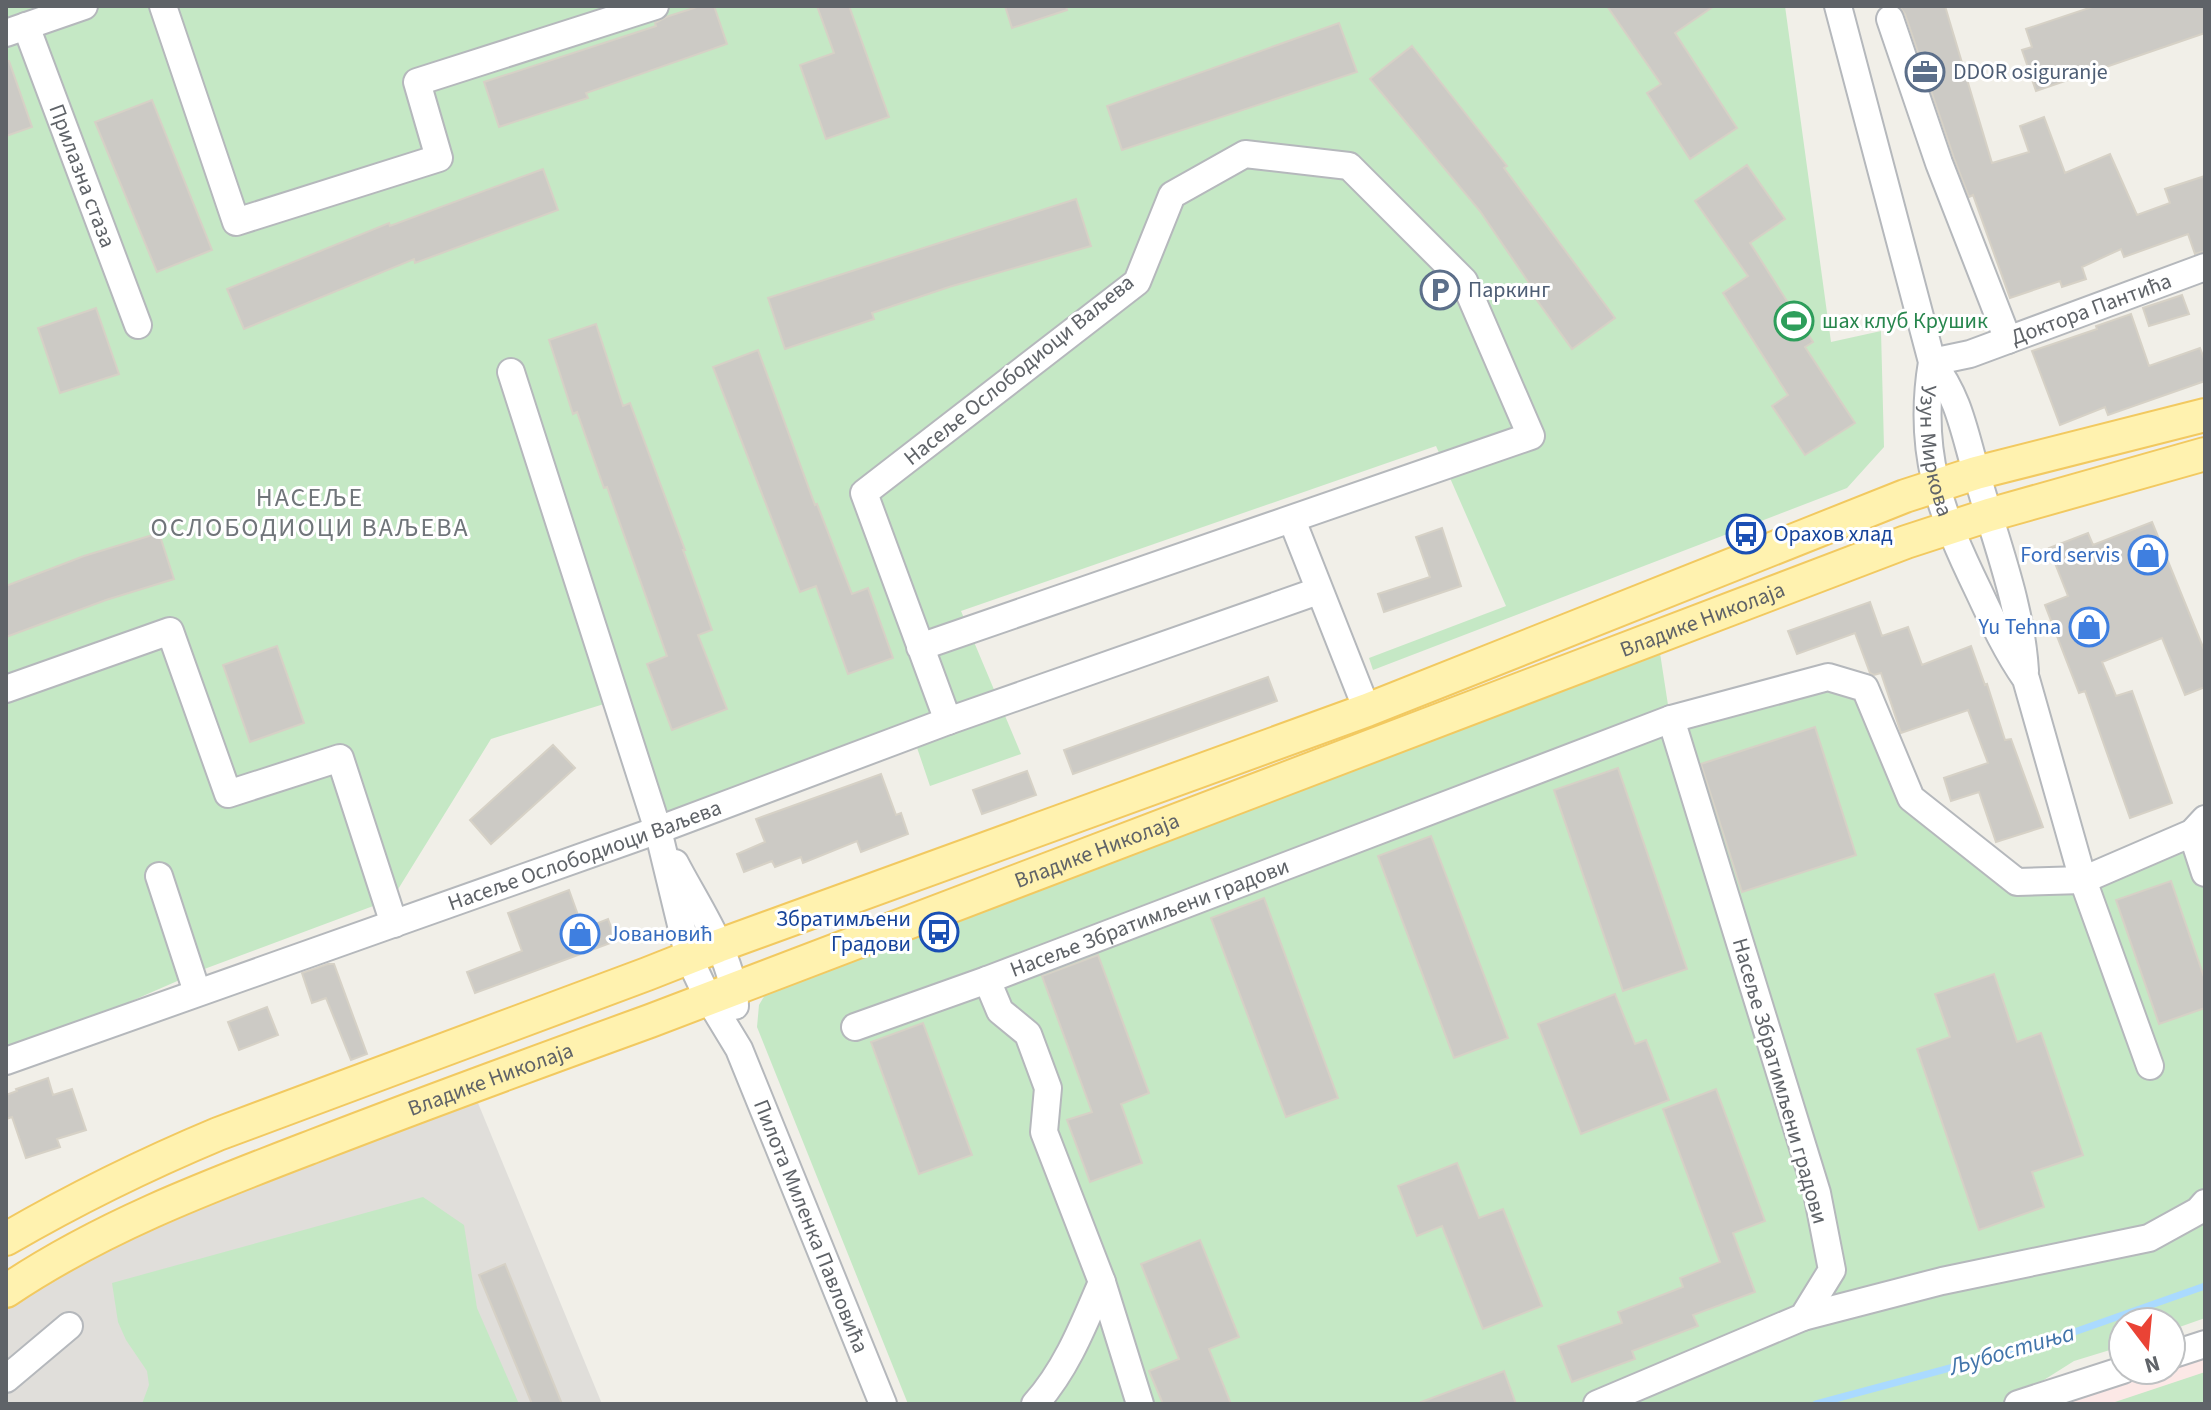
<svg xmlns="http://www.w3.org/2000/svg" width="2211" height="1410" font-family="'Source Sans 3',sans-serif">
<rect width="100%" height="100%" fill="#f1efe8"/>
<!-- industrial -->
<path fill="#e0deda" d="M 471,1086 L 602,1404 L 6,1404 L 6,1291 Z"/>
<!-- medical -->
<path fill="#fce8e6" d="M 2205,1344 L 2205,1404 L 2018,1404 L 2123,1370 L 2171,1370 L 2171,1355 Z"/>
<!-- green -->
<path fill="#c5e8c5" d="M 6,6 L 1785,6 L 1831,342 L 1881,331 L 1884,447 L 1847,488 L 1373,670 L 1369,658 L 1506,606 L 1436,446 L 961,611 L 1021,754 L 930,786 L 908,721 L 668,812 L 604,704 L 491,739 L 392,899 L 207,968 L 6,1056 Z
M 1660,653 L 1670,718 L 1828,677 L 1865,688 L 1911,798 L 2017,882 L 2083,880 L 2205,819 L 2205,1318 L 2171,1330 L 2171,1322 L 2123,1322 L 2123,1346 L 2074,1361 L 2006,1404 L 908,1404 L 757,1027 L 759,1005 L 772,983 Z
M 423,1197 L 464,1225 L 477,1308 L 519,1404 L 142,1404 L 149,1385 L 147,1371 L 126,1340 L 118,1322 L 112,1283 Z
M 2205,1372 L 2205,1404 L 2109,1404 Z"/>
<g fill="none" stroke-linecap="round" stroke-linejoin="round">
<!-- stream -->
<path stroke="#aadaff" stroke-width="7" d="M 1816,1404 L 2043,1343 L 2205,1286"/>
</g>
<!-- building -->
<path fill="#cccac5" stroke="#d6d1c6" stroke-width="2" d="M 700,6 L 714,6 L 727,44 L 586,93 L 588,98 L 499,127 L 484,82 L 656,26 L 655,23 L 666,17 Z
M 817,6 L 849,6 L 889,117 L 826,139 L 800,65 L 834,53 Z
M 1005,6 L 1066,6 L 1067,10 L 1012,28 Z
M 1607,6 L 1714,6 L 1675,33 L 1737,128 L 1690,159 L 1647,93 L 1661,84 Z
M 1899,6 L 1945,6 L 1992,163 L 2029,152 L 2020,126 L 2044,117 L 2065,173 L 2110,154 L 2137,215 L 2170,203 L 2165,189 L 2205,176 L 2205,251 L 2195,254 L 2188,234 L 2124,257 L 2121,249 L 2082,267 L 2086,279 L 2062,287 L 2060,281 L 2010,298 L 1973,195 L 1969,197 L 1954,158 L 1905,14 Z
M 2095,6 L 2205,6 L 2205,33 L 2036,91 L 2022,50 L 2032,47 L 2026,29 Z
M 1339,23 L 1357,72 L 1122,150 L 1107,106 Z
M 1412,46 L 1507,166 L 1504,168 L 1615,318 L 1572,349 L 1526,285 L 1529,283 L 1480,211 L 1370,79 Z
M 6,61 L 9,61 L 32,127 L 6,136 Z
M 152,100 L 212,250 L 157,272 L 95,122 Z
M 1747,165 L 1785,219 L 1750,243 L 1813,342 L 1805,347 L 1855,423 L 1805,455 L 1772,406 L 1788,395 L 1723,293 L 1748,276 L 1695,201 Z
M 543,169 L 558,210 L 415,263 L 414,259 L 244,329 L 227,289 L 389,223 L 390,226 Z
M 1076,199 L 1091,246 L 949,287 L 872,313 L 874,319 L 785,349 L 768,298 Z
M 2182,295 L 2189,314 L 2149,326 L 2143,308 Z
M 96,308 L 119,374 L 60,393 L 38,328 Z
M 2131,314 L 2149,366 L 2200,348 L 2205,361 L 2205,381 L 2108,415 L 2105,407 L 2060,425 L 2032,351 L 2097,329 L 2096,326 Z
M 596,324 L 623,406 L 630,403 L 685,550 L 683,550 L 712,630 L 698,635 L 727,709 L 672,730 L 647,664 L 667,656 L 607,487 L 604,488 L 577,412 L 573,414 L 549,340 Z
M 758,350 L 815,505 L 817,504 L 852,594 L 868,588 L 893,658 L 848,674 L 816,586 L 800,592 L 713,367 Z
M 2152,522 L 2205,652 L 2205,687 L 2185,695 L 2162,638 L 2102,662 L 2116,696 L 2132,691 L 2172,803 L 2130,818 L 2085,691 L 2079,693 L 2045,605 L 2068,596 L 2049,548 L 2088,533 L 2093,545 Z
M 1442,528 L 1461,586 L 1384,612 L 1378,594 L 1430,577 L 1416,537 Z
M 159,533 L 174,579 L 106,600 L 6,637 L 6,586 L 84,556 Z
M 1870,602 L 1882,636 L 1908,627 L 1922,665 L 1971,646 L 1985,685 L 1987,684 L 2005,740 L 2011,739 L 2043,827 L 1996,842 L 1979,792 L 1951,801 L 1944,778 L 1988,763 L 1968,710 L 1901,733 L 1881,673 L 1874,675 L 1870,673 L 1855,633 L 1797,654 L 1788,631 Z
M 277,646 L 304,723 L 250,742 L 223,665 Z
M 1268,677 L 1277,701 L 1073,774 L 1064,750 Z
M 1815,727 L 1856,855 L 1742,892 L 1701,764 Z
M 553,745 L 575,768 L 491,844 L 470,820 Z
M 1618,768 L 1687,969 L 1623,991 L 1554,790 Z
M 1027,771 L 1036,795 L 982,814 L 973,790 Z
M 881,774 L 896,815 L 901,813 L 908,834 L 861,852 L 857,841 L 803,863 L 801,857 L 775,867 L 772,861 L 744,872 L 737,854 L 765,842 L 756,819 Z
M 1431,836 L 1508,1038 L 1454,1058 L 1378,856 Z
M 2171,881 L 2205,980 L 2205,1008 L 2159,1024 L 2116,900 Z
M 569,890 L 583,929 L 608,919 L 616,941 L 475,993 L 467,972 L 522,951 L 508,913 Z
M 1264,898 L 1338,1098 L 1286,1117 L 1211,918 Z
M 1098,955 L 1149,1093 L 1121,1104 L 1142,1163 L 1090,1182 L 1067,1120 L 1092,1112 L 1042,976 Z
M 328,964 L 334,964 L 367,1054 L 351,1060 L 326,998 L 312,1003 L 302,973 Z
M 1994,974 L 2017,1042 L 2041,1033 L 2083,1155 L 2032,1172 L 2044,1207 L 1979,1230 L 1917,1049 L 1950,1037 L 1935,994 Z
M 1615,994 L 1635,1044 L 1646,1040 L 1669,1100 L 1581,1134 L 1538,1024 Z
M 267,1007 L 278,1035 L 239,1050 L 228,1022 Z
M 923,1023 L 972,1155 L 919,1174 L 871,1042 Z
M 48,1078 L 53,1095 L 72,1089 L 86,1130 L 57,1139 L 60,1147 L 26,1158 L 12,1117 L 6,1119 L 6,1095 L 17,1091 L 16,1089 Z
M 1716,1089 L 1765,1221 L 1733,1233 L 1755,1292 L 1693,1315 L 1698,1326 L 1632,1351 L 1635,1359 L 1572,1382 L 1558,1346 L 1622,1323 L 1618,1312 L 1683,1287 L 1680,1278 L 1720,1262 L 1663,1109 Z
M 1457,1163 L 1479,1218 L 1503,1209 L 1542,1306 L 1483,1329 L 1442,1226 L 1417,1236 L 1398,1186 Z
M 1200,1240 L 1239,1337 L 1209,1349 L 1231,1404 L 1163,1404 L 1149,1371 L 1179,1359 L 1141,1264 Z
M 505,1264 L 562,1404 L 532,1404 L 479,1275 Z
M 1504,1371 L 1516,1404 L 1422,1404 L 1421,1402 Z"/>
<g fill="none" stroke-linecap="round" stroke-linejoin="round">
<!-- minor casing -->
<g stroke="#b5b8bc" stroke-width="30">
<g id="minor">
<path d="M 163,6 L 236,222 L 439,158 L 417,82 L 655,6"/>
<path id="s1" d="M 1838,6 L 1932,362 C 1917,452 1940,512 1979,592 C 1993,622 2007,652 2026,679 L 2083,880 L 2150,1066"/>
<path d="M 1890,19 L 1939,163 L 2008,340"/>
<path id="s2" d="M 26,26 L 138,325"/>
<path d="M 6,33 L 84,6"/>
<path d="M 1932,362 C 1960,399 1964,432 1977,475 C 1995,540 2021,604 2025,671"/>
<path id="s3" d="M 1932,362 L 1970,354 L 2205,267"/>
<path id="s4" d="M 511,372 L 658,830 L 689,958 L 708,998 L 739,1049 L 883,1404"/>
<path d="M 1292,520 L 1367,710"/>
<path d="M 920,647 L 1531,436 L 1464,281 L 1349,166 L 1245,154 L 1172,195 L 1137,282 L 864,493 L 948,721"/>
<path d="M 6,689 L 170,631 L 228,794 L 340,758 L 394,924"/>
<path d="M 2192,833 L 2205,873"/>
<path d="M 675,863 C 696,904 735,959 735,1006"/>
<path d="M 159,876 L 197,992"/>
<path id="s5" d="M 987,980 L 1671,719 L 1828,677 L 1865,688 L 1911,798 L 2017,882 L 2083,880 L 2192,833 L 2205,819"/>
<path d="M 855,1027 L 987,980 L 1000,1011 L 1028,1034 L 1048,1088 L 1044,1132 L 1102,1282 L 1140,1404"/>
<path id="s6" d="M 6,1061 L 658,830 L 948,721 L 1318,591"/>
<path d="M 1803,1317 L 1942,1281 L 2149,1238 L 2198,1211 L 2205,1203"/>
<path d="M 2171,1355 L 2205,1344"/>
<path d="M 6,1379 L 69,1326"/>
<path d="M 1035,1404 C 1066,1370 1084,1324 1102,1282"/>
<path d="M 1597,1404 L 1803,1317 L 1832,1270 L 1817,1193 L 1671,719"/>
<path d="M 2018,1404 L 2123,1370"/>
</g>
</g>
<!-- major casing -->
<g stroke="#f2c960" stroke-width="36">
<g id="major">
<path d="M 6,1239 C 75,1199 144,1165 218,1134 L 647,974 L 718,946 L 1367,710 L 1905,496 L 1976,473 L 2205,415"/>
<path id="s7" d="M 6,1291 C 101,1227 207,1187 314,1146 C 425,1103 537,1062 650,1021 L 1906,542 L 1989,515 L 2205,454"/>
</g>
</g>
<!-- minor -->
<use href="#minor" stroke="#fff" stroke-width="26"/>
<!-- major -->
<use href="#major" stroke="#fff2af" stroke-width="32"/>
</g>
<!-- icons -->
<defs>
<g id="office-ring" transform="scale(2)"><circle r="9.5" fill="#fff" stroke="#5c6f8a" stroke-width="1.5"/><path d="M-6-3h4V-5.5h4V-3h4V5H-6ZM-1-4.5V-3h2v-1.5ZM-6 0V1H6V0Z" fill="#5c6f8a"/></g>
<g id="parking-ring" transform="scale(2)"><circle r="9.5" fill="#fff" stroke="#5c6f8a" stroke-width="1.5"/><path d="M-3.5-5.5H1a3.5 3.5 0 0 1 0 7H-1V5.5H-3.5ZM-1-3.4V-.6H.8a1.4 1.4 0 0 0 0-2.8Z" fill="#5c6f8a"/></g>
<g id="stadium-ring" transform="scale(2)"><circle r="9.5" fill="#fff" stroke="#2e9e5b" stroke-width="1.5"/><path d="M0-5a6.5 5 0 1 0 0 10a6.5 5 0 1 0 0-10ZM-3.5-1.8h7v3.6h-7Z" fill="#2e9e5b"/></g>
<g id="bus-ring" transform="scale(2)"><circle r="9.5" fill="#fff" stroke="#1a4fb4" stroke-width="1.5"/><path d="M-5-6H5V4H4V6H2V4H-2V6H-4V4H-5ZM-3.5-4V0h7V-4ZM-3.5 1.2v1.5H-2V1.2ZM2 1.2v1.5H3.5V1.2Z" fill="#1a4fb4"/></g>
<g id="shop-ring" transform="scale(2)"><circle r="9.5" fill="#fff" stroke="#3f7fe0" stroke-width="1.5"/><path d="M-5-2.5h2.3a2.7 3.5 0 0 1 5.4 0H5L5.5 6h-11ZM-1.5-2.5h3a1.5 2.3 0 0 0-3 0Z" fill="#3f7fe0"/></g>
</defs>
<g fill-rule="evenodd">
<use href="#office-ring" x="1925" y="72"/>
<use href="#parking-ring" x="1440" y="290"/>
<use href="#stadium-ring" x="1794" y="321"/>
<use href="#bus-ring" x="1746" y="534"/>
<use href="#shop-ring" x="2148" y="555"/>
<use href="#shop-ring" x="2089" y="627"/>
<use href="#bus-ring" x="939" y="932"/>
<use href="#shop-ring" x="580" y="934"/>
</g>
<g text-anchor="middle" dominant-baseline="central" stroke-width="6" stroke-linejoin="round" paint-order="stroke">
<!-- service labels -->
<g font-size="22" fill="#4e5e75" stroke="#fff" text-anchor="start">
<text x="1953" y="72">DDOR osiguranje</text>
<text x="1468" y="290">Паркинг</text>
</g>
<!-- street labels -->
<g font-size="22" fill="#5f6368" stroke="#fff">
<text stroke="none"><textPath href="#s2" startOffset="160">Прилазна стаза</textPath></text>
<text stroke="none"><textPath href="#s3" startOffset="168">Доктора Пантића</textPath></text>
<text transform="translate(1019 370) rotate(-39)">Насеље Ослободиоци Ваљева</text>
<text stroke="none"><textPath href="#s1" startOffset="458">Узун Миркова</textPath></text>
<text stroke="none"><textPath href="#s7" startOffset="1826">Владике Николаја</textPath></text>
<text stroke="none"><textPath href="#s7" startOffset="1178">Владике Николаја</textPath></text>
<text stroke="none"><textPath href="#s6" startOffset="614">Насеље Ослободиоци Ваљева</textPath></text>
<text stroke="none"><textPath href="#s5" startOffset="174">Насеље Збратимљени градови</textPath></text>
<text stroke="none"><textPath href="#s7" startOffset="530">Владике Николаја</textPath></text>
<text transform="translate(1780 1081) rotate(74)">Насеље Збратимљени градови</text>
<text stroke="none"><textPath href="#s4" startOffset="908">Пилота Миленка Павловића</textPath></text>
</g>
<!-- leisure labels -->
<g font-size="22" fill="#27864d" stroke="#fff" text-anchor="start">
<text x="1822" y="321">шах клуб Крушик</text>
</g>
<!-- transit labels -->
<g font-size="22" fill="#164399" stroke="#fff" text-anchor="start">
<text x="1774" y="534">Орахов хлад</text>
<text x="911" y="919" text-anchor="end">Збратимљени<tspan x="911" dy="25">Градови</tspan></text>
</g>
<!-- shop labels -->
<g font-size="22" fill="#366cbe" stroke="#fff" text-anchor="end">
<text x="2120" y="555">Ford servis</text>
<text x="2061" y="627">Yu Tehna</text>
<text x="608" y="934" text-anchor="start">Јовановић</text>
</g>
<!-- water labels -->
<g font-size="24" font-style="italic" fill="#4174aa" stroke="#fff">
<text transform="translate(2012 1350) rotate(-16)">Љубостиња</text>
</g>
<!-- quarter labels -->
<g font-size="26" letter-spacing="2" fill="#70757a" stroke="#fff">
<text x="310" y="497">НАСЕЉЕ<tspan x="310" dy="30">ОСЛОБОДИОЦИ ВАЉЕВА</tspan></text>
</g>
</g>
<!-- border -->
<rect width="2211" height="1410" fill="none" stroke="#5f6368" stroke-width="16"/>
<!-- north arrow -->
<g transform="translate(2147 1346) rotate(164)"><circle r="38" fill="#ffffff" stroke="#bfc1c3" stroke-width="2"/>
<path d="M0-6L14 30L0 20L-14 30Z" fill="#ea4335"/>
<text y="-12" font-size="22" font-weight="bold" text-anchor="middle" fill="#5f6368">N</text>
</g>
</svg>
